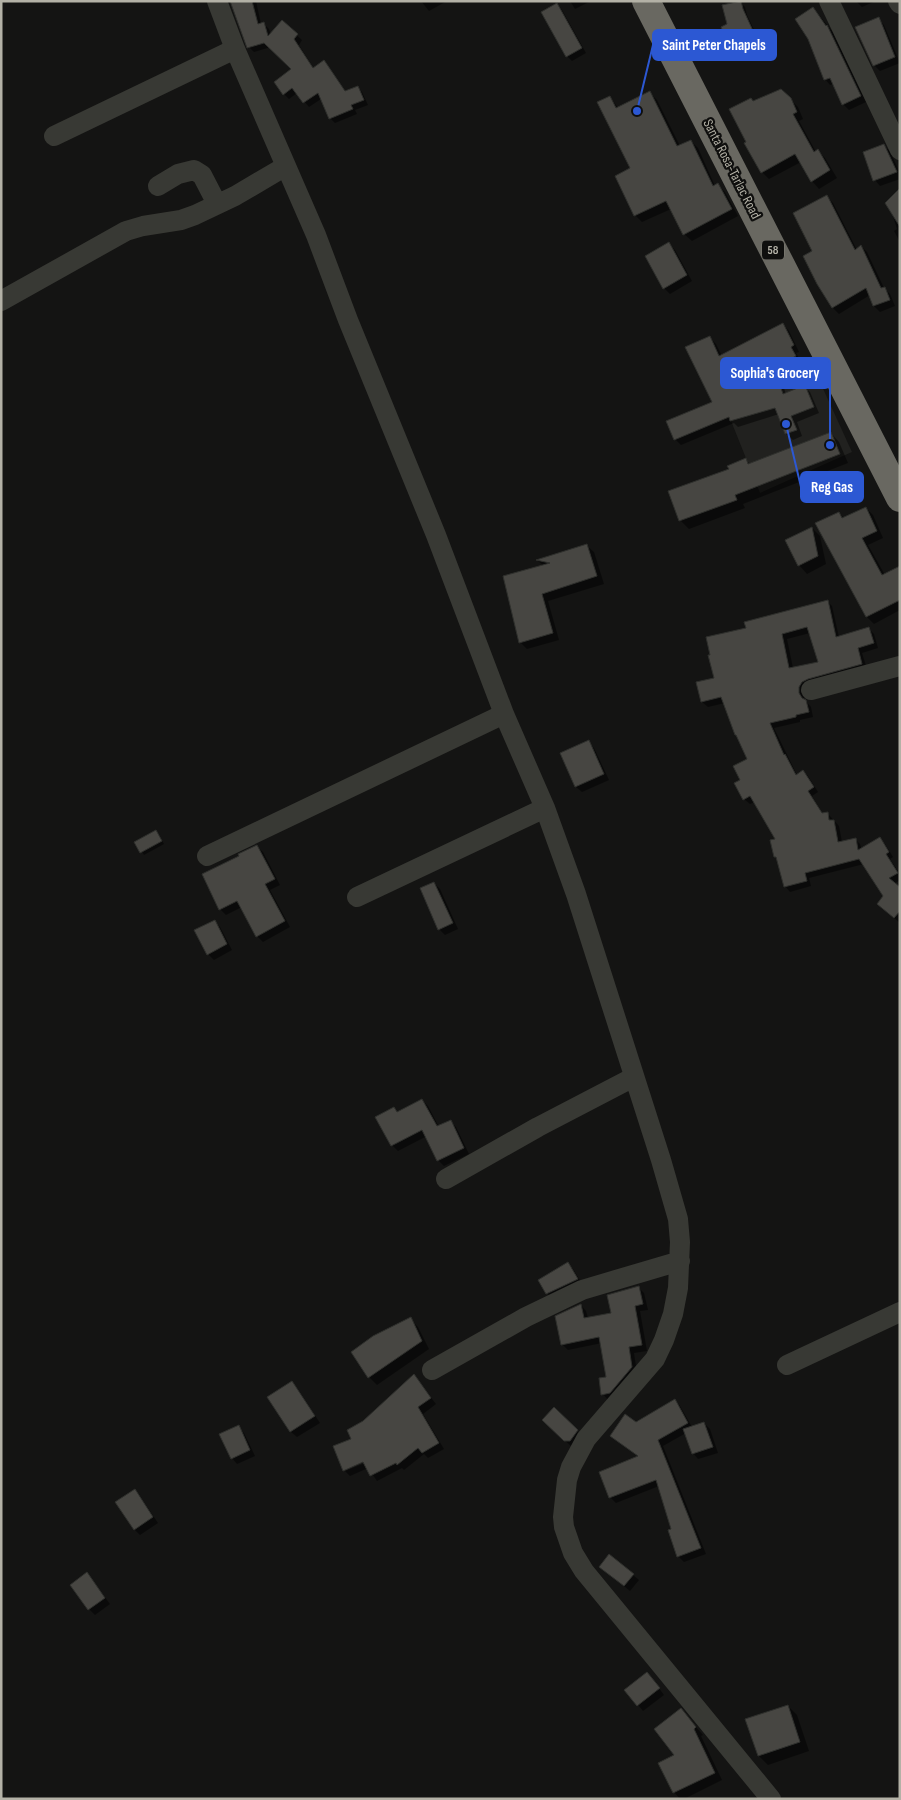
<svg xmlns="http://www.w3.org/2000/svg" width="901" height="1800" font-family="'Sofia Sans Condensed',sans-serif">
<rect width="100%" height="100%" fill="#141413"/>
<!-- built -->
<path fill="#21211f" d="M 809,358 L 852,452 L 760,493 L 721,396 Z"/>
<!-- shadow -->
<path fill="#0007" fill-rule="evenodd" d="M 231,1 L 256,1 L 261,24 L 264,24 L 269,29 L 271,35 L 282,22 L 302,40 L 299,45 L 314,69 L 324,61 L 346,92 L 357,87 L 362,92 L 368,105 L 355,110 L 357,114 L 335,123 L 330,118 L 321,99 L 309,107 L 297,93 L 289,99 L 284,94 L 293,69 L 271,47 L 254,52 L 249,47 Z
M 421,1 L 447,1 L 429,11 Z
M 570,1 L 591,1 L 575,9 Z
M 856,1 L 876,1 L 862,7 Z
M 740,2 L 745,7 L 747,15 L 758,38 L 735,49 L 731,45 L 728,25 Z
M 557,4 L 562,10 L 586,53 L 572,61 L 567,56 Z
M 813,8 L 833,32 L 866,102 L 849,110 L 843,104 L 834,84 L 830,85 L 825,79 Z
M 878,19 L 884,25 L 900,63 L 880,71 L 874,65 Z
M 781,90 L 798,107 L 803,119 L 799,121 L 816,152 L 818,151 L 825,158 L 837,178 L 819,189 L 812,181 L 801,162 L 769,179 L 762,172 L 751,99 L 754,102 Z
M 650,93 L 657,100 L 680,146 L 691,141 L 698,148 L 715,186 L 718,185 L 725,192 L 738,216 L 692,241 L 684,234 L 671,209 L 642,222 L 635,215 L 632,169 L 610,97 L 619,109 Z
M 884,146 L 890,151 L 900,173 L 900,179 L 880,186 L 875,180 Z
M 900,190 L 900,242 L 894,231 L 897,229 L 892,213 Z
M 827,197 L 833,203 L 857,250 L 861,246 L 867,252 L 884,288 L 890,294 L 895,306 L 880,312 L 874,306 L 870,295 L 839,314 L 833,308 L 818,284 L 814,252 Z
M 669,244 L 675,250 L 692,281 L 670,294 L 664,288 Z
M 783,324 L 789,331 L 799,352 L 796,353 L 801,362 L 779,374 L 786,394 L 804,386 L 810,392 L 819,413 L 797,422 L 802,436 L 793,440 L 786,434 L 779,414 L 738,427 L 734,423 L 681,445 L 675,439 L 713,403 L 709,337 L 716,344 L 722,356 Z
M 831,433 L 839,442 L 848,463 L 743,504 L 745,508 L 689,529 L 680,520 L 731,470 L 746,460 L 751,465 Z
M 866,508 L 873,515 L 883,538 L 868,545 L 885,575 L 900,567 L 900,610 L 874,624 L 867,617 L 817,524 L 839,513 L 844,518 Z
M 812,528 L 820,536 L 826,564 L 807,574 L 799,565 Z
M 586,545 L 594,552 L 604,584 L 548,601 L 559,640 L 527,649 L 520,642 L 544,566 L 538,561 Z
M 827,601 L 832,606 L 839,637 L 869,629 L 874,634 L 878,648 L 862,653 L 867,669 L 804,692 L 804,699 L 811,707 L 813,717 L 800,720 L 800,722 L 774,728 L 797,775 L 803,771 L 808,776 L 818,792 L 812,796 L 823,814 L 828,814 L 839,826 L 842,842 L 855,839 L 860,844 L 862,850 L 880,839 L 885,844 L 893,857 L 890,859 L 900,874 L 900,880 L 894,884 L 900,889 L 899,922 L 883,909 L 884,897 L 864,864 L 809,878 L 811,886 L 790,892 L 785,886 L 778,860 L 775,857 L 777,840 L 755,802 L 750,804 L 744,799 L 736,783 L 741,780 L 749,760 L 740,739 L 736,735 L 725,703 L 708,707 L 702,702 L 698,683 L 716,679 L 747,629 ZM 810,633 L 819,663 L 793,668 L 787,639 Z
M 588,742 L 594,748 L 609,780 L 582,792 L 576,787 L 562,754 Z
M 158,834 L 164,844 L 144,855 L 136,842 Z
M 257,847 L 263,852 L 280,885 L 270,890 L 290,927 L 263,942 L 257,936 L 242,907 L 226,915 L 220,909 Z
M 434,883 L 440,889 L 458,929 L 445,935 L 439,929 Z
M 214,921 L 220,927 L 232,950 L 214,960 L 208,954 Z
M 422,1100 L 428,1106 L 439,1127 L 450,1121 L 456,1127 L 469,1154 L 444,1166 L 438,1160 L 427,1136 L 398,1151 L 392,1145 L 398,1113 Z
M 567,1263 L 573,1269 L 583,1285 L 553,1299 L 547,1293 Z
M 638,1287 L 644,1293 L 648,1310 L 640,1311 L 647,1351 L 634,1353 L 637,1373 L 608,1400 L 603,1394 L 607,1378 L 602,1343 L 568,1350 L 562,1344 L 581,1305 L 586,1311 L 588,1318 L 612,1314 Z
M 410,1319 L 418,1327 L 429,1349 L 377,1385 L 369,1377 L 352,1352 Z
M 414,1376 L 436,1404 L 423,1414 L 444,1449 L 428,1458 L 424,1454 L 404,1470 L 402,1468 L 377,1481 L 368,1468 L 350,1476 L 345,1471 L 370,1461 L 369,1459 L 345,1468 L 345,1471 L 344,1470 L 353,1440 L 364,1422 Z
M 291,1382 L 297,1388 L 320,1423 L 297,1437 L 291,1432 L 269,1397 Z
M 675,1400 L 680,1406 L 692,1427 L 704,1423 L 710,1429 L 718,1453 L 698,1459 L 693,1453 L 686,1433 L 663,1446 L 706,1554 L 684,1562 L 678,1556 L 659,1486 L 616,1503 L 610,1497 L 639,1457 L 611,1435 Z
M 549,1426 L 577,1431 L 583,1436 L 571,1446 Z
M 238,1427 L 244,1433 L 255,1456 L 237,1464 L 232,1458 Z
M 135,1490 L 140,1496 L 158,1523 L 140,1535 L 134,1529 Z
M 610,1556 L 639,1580 L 630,1591 L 607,1572 Z
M 92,1580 L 110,1604 L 95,1615 L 89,1609 Z
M 653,1680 L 664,1695 L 643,1711 L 626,1690 Z
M 788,1706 L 797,1715 L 809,1751 L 768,1765 L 759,1756 L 747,1720 Z
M 681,1710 L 703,1735 L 701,1736 L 722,1780 L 684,1799 L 680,1799 L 674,1792 Z"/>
<!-- building -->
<path fill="#474642" stroke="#2f302d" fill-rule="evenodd" d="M 230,1 L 252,1 L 258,24 L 264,22 L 268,36 L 282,20 L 298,34 L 294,39 L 313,68 L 324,60 L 345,91 L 358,86 L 364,100 L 351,105 L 353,109 L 329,119 L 318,93 L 303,103 L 292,88 L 283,95 L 274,82 L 291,69 L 264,43 L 247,48 Z
M 741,1 L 743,9 L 754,33 L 730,46 L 721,27 L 727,24 L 722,5 Z
M 557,3 L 582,48 L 566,57 L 541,12 Z
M 813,7 L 826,26 L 827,25 L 861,96 L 842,105 L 830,78 L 824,80 L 808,39 L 795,19 Z
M 879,17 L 895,57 L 873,66 L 855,27 Z
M 781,89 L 791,98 L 797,112 L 793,114 L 814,152 L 818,149 L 830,170 L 811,182 L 795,154 L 761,173 L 744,143 L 746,142 L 729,109 L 751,98 L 753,101 Z
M 650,91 L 677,146 L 691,140 L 713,186 L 718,183 L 732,209 L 683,235 L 666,201 L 634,216 L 615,176 L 630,168 L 597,102 L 610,96 L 616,108 Z
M 884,144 L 897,172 L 873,181 L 863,152 Z
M 900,188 L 900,227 L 885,203 Z
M 827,195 L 855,250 L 861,245 L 881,288 L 885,287 L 890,300 L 873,306 L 866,288 L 832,308 L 817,284 L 803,256 L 812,251 L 793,213 Z
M 669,242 L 687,275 L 663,289 L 645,256 Z
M 783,323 L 794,345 L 791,347 L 796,356 L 774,368 L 783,394 L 805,385 L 814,407 L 791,416 L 797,430 L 785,434 L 775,408 L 730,421 L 729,417 L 674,440 L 666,421 L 712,402 L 685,347 L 710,336 L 719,356 Z
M 831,432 L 840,454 L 735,495 L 737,500 L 679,521 L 668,491 L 729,469 L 727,466 L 746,458 L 748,464 Z
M 866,507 L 877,531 L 862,538 L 882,575 L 900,566 L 900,600 L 866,617 L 815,523 L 839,512 L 842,518 Z
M 812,527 L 818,556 L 798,566 L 785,540 Z
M 587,544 L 597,576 L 542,594 L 553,633 L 519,643 L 503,576 L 550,563 L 536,560 Z
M 828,600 L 836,637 L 869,627 L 874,643 L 858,648 L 862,664 L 808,679 L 802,682 L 799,687 L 799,693 L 802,698 L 806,700 L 809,712 L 796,715 L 796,717 L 770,723 L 784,755 L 785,754 L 796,775 L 803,770 L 814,787 L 808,791 L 822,813 L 828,812 L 829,820 L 834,820 L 838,842 L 856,838 L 858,850 L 880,837 L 889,852 L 886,854 L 898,873 L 889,878 L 900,887 L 900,911 L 894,918 L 877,904 L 883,896 L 859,859 L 805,873 L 807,881 L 784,887 L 776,857 L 774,857 L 770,840 L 775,839 L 750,796 L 743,800 L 734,783 L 740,780 L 733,766 L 747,759 L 736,735 L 735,735 L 721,697 L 701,702 L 696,682 L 714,678 L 708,655 L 710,655 L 706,637 L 746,628 L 744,622 ZM 807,627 L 818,662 L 789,668 L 782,634 Z
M 589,740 L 604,774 L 575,787 L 560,753 Z
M 156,830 L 162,841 L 140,853 L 134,842 Z
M 257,845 L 275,879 L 265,884 L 285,921 L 256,937 L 237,901 L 219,910 L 202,874 L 239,856 L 238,854 Z
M 434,882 L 453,923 L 438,930 L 420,888 Z
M 215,920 L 227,944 L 207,955 L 194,930 Z
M 422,1099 L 437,1126 L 451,1120 L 464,1148 L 437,1161 L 422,1130 L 391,1146 L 375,1117 L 394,1107 L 397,1112 Z
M 568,1262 L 578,1279 L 546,1294 L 538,1280 Z
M 639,1286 L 643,1304 L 635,1306 L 642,1345 L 629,1347 L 632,1367 L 610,1393 L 601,1395 L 599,1378 L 606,1377 L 599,1337 L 561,1345 L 555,1316 L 581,1304 L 584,1318 L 611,1313 L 607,1295 Z
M 411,1317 L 422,1341 L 368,1378 L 351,1352 L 373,1336 Z
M 414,1374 L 431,1398 L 418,1407 L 439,1443 L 422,1453 L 418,1448 L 397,1465 L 396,1463 L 370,1476 L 363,1462 L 343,1471 L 333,1446 L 351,1439 L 347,1430 L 363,1421 Z
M 292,1381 L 315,1416 L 290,1432 L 267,1397 Z
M 675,1399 L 688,1423 L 658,1440 L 701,1548 L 677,1557 L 668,1530 L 671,1529 L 656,1480 L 609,1498 L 599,1472 L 638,1456 L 610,1436 L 625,1414 L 636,1422 Z
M 554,1407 L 578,1430 L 570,1441 L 564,1441 L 542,1420 Z
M 704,1422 L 713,1447 L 692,1454 L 683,1429 Z
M 239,1425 L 250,1450 L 231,1459 L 219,1434 Z
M 135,1489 L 153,1517 L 134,1530 L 115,1502 Z
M 609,1554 L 634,1574 L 624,1586 L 599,1567 Z
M 87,1572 L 105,1598 L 88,1610 L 70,1585 Z
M 647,1672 L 660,1688 L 637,1706 L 624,1690 Z
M 788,1705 L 800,1742 L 758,1756 L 745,1719 Z
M 681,1708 L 696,1727 L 694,1729 L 715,1773 L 673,1793 L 658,1763 L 674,1755 L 654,1729 Z"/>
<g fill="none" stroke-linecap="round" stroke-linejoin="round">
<!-- minor -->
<path stroke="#383934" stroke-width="20" d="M 217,1 L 235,49 L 316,235 L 348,320 L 436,535 L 504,714 L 545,808 L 576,894 L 661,1160 L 678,1219 L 680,1242 L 678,1288 L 673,1314 L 664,1340 L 655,1359 L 586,1439 L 571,1467 L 567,1480 L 563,1517 L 564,1527 L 573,1553 L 584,1571 L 771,1799
M 829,1 L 900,150
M 898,1 L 900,4
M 54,136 L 235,49
M 158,186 L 178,174 L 194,170 L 202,175 L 217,204
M 1,301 L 126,231 L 143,226 L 181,220 L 195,215 L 235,196 L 286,166
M 811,690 L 900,666
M 207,856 L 504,714
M 357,897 L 545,808
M 446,1179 L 538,1127 L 634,1077
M 787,1365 L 900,1312
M 432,1370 L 526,1317 L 582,1290 L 680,1261"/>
<!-- highway -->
<path stroke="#696861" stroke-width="28" d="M 646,1 L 900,498"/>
</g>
<g text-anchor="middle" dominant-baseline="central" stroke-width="4.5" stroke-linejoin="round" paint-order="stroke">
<!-- shield labels -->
<rect fill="#0f0f0e" stroke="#828078" stroke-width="1" x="762" y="240.5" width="22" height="19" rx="4"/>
<g font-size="12" font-weight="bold" fill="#b3b1a6">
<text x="773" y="250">58</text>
</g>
<!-- street labels -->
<g font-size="14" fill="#b3b1a6" stroke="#0f0f0e">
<text transform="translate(732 169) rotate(63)">Santa Rosa-Tarlac Road</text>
</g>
</g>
<!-- callouts -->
<path fill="none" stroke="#2c58d3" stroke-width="2" d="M637 111L653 45M830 445L830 373M786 424L801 487"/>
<g fill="#2c58d3" stroke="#0f0f0e" stroke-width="2">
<circle cx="637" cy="111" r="5"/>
<circle cx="830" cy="445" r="5"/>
<circle cx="786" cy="424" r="5"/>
</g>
<g fill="#2c58d3" stroke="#2c58d3" stroke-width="2">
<rect x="653" y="30" width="123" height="30" rx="5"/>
<rect x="721" y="358" width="109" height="30" rx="5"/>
<rect x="801" y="472" width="62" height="30" rx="5"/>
</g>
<g font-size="15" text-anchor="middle" font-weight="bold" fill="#fff">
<text x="714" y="50">Saint Peter Chapels</text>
<text x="775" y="378">Sophia's Grocery</text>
<text x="832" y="492">Reg Gas</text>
</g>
<!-- border -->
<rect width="901" height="1800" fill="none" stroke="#b3b1a6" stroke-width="5"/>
</svg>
